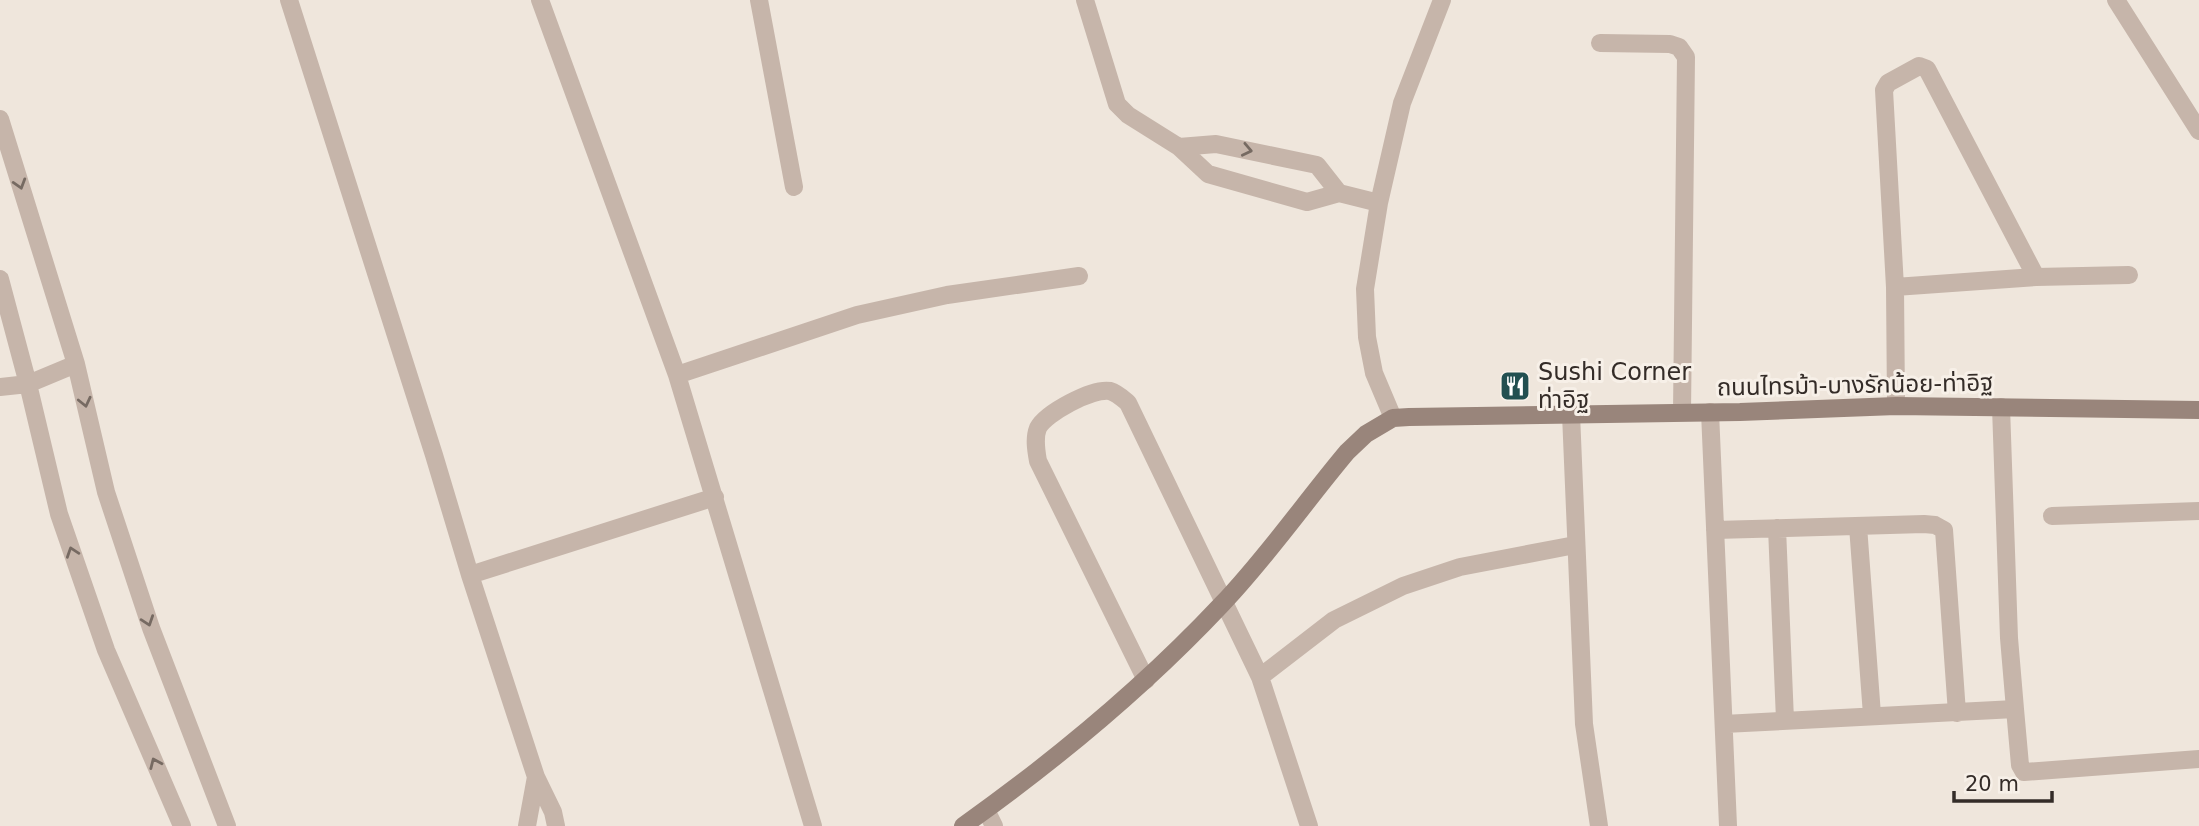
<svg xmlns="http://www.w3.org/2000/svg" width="2199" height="826" font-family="'DejaVu Sans','Noto Sans Thai',sans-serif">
<rect width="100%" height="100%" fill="#efe6dc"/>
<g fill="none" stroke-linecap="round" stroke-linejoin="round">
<!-- lane -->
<path stroke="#c6b5aa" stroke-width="18" d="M 1600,43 L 1670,44 L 1679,47 L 1686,57 L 1682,412
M 1895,287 L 2036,277 L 2129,275
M 1896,406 L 1895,287 L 1884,90 L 1888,83 L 1919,66 L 1927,69 L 2036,277
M 1710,412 L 1728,826
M 1571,414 L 1584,724 L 1599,826
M 2052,516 L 2199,511
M 1858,526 L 1872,715
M 1777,528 L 1785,720
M 1715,530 L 1924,524 L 1935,525 L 1944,530 L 1957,713
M 1260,677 L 1334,620 L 1403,586 L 1460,567 L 1575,545
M 1146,680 L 1038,461 C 1036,450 1034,438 1038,428 C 1046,413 1092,388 1110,391 C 1117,393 1122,398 1128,403 L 1260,677 L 1309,826
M 2015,709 L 2020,765 L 2024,772 L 2199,759
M 1724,724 L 2015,709 L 2009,638 L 2001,407
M 986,810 L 994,826"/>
<!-- street -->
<path stroke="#c6b5aa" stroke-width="18" d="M 289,0 L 434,455 L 470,575 L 536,777 L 553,812 L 556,826
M 540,0 L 677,375 L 813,826
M 759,0 L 794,187
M 1085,0 L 1117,104 L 1128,115 L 1179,147 L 1208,174 L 1307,202 L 1339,193 L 1379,203
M 2116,0 L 2199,131
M 0,119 L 76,364 L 106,492 L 151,628 L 227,826
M 1179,147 L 1216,144 L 1317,165 L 1339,193
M 0,279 L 28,384 L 59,514 L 106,650 L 182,826
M 677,375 L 857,315 L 947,295 L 1079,276
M 0,387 L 28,384 L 76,364
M 1393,418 L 1374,373 L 1367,337 L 1365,289 L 1379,203 L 1402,103 L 1442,0
M 470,575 L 715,497
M 527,826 L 536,777"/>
<!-- secondary -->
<path stroke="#99857b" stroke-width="18" d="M 963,826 C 1056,760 1144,687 1222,604 C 1267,557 1305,502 1347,452 L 1366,434 L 1393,418 L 1409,417 L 1740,412 L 1896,406 L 2199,410"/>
</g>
<!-- one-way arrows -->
<defs><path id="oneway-chevron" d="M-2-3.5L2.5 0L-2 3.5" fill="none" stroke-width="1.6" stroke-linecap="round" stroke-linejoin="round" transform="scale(1.75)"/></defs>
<g stroke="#766a62">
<use href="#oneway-chevron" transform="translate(1247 150) rotate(12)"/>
<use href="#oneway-chevron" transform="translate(20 184) rotate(73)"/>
<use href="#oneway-chevron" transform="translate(85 402) rotate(77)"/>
<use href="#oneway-chevron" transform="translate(72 552) rotate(-109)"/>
<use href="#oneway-chevron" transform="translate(148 621) rotate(71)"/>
<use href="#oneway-chevron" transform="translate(155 763) rotate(-114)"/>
</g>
<!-- icons -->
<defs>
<g id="restaurant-square" transform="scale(1.575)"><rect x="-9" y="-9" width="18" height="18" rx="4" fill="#225051" stroke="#f7f0e8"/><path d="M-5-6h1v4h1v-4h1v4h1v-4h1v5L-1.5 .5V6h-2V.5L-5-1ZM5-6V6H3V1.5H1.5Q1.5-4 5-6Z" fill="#fff"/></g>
</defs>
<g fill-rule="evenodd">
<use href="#restaurant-square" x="1515" y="386"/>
</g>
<g text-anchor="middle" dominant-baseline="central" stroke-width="6" stroke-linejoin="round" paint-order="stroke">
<!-- poi labels -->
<g font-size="24" fill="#342c28" stroke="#f7f0e8" text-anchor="start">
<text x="1538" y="372">Sushi Corner<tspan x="1538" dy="28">ท่าอิฐ</tspan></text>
</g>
<!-- street labels -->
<g font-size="24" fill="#342c28" stroke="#f7f0e8">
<text transform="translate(1855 385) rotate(-1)">ถนนไทรม้า-บางรักน้อย-ท่าอิฐ</text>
</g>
</g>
<!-- scale -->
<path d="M1954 791v10h98v-10" fill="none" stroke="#342c28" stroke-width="3.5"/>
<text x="1965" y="791" font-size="21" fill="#342c28" stroke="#f7f0e8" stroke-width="5" paint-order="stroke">20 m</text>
</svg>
